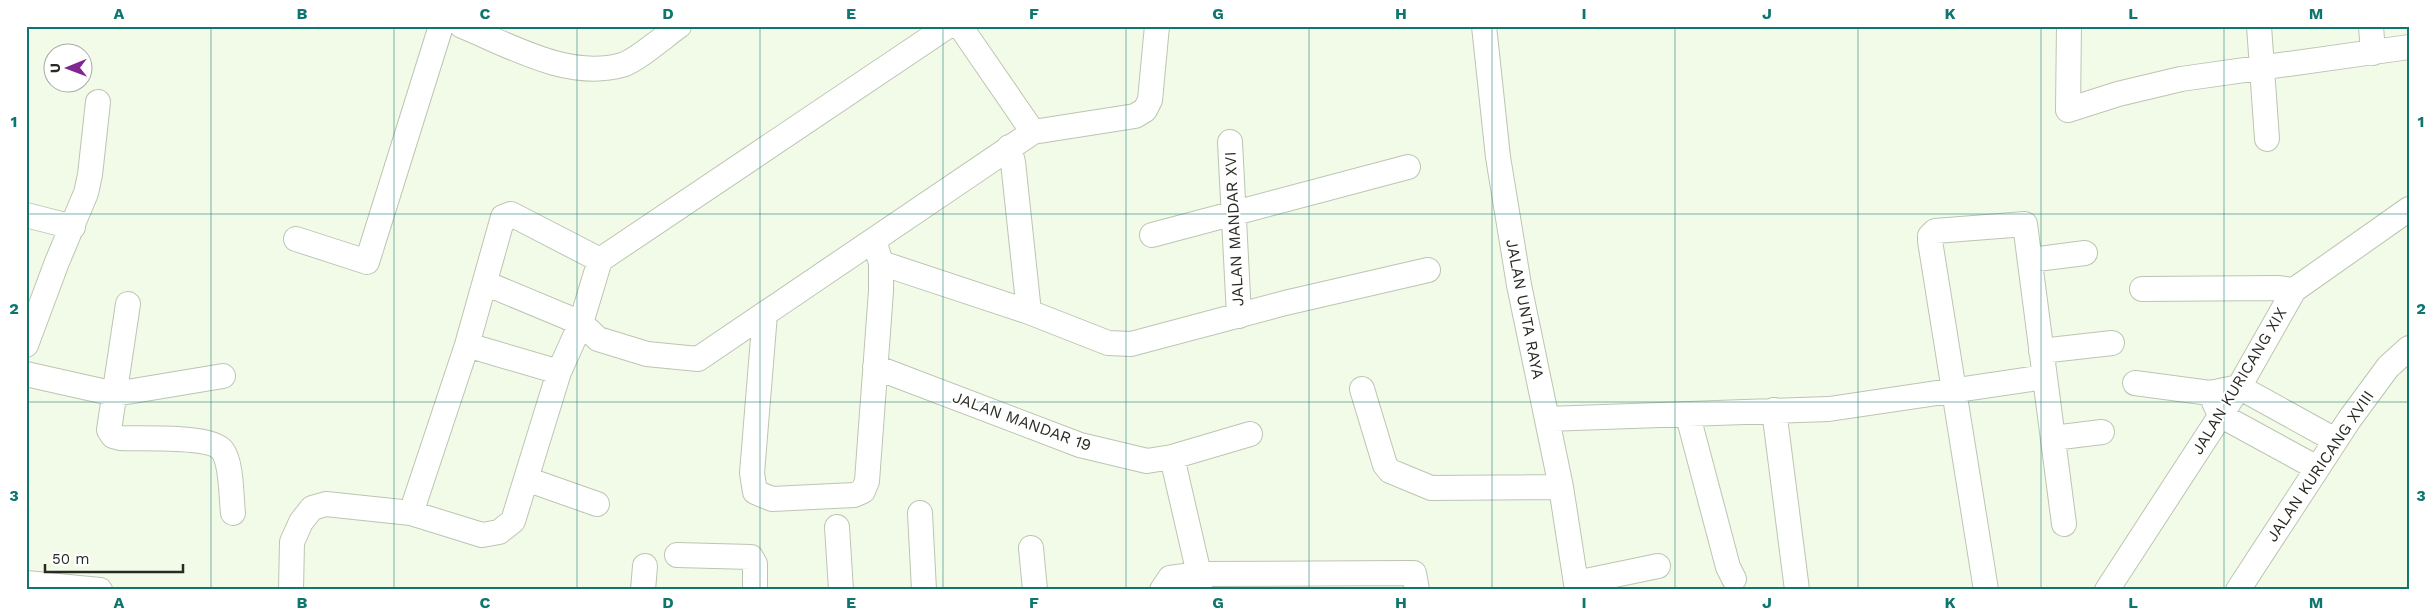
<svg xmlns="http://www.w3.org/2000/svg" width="2435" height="616" font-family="'Work Sans',sans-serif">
<rect width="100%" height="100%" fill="#f2fbe8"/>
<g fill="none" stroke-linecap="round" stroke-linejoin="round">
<!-- minor casing -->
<g stroke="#bcc5b2" stroke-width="26">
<path id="minor" d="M 462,26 C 511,46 568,80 622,65 C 636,61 666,35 679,26
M 960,26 L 1033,132
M 1484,26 L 1498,157 L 1519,285 L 1561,487 L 1577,590
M 2069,26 L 2068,110 L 2118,94 L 2181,79 L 2409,47
M 2259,26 L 2267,139
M 2371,26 L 2373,53
M 1230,142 L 1239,316
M 26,215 L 73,227
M 1152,235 L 1408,167
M 296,239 L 367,262 L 441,26
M 877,250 L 881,263 L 1029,312 L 1013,162 L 1009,147
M 2030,260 L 2085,253
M 485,283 L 581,323 L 598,339 L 647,354 L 698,359 L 1033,132 L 1135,116 L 1145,110 L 1150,100 L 1157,26
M 2142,289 L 2278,288 L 2294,290
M 128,304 L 109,430 L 113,436 L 120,438 C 140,439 210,435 222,450 C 232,462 231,497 233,513
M 1029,312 L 1108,343 L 1131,344 L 1285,303 L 1428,270
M 765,314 L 752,473 L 755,492 L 772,499 L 854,495 L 863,491 L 867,481 L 881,291 L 881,263
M 26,345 L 57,262 L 86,193 L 90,175 L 98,102
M 467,345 L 559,372
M 2041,351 L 2112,343
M 875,367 L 1080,445 L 1147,461 L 1172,457 L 1199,574 L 1200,590
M 26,374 L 115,394 L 223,376
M 2135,383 L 2210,393 L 2239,387 L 2335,440
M 1362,389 L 1385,465 L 1390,471 L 1431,488 L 1561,487
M 2214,402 L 2220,415 L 2317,468
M 1774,410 L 1797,590
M 1688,416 L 1728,567 L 1734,579
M 1547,419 L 1829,409 L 2045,377
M 2053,438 L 2102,432
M 1172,457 L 1250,434
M 526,479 L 597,504
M 411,513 L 467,345 L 503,217 L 511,214 L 600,260
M 920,513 L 924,590
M 837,527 L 841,590
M 1031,548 L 1035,590
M 677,555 L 751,557 L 755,564 L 755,590
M 26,583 L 100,590
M 1576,583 L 1658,566
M 291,590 L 292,542 L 301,522 L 312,508 L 326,504 L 411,513 L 482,535 L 499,532 L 513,521 L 559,372 L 581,323 L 600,260 L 948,26
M 643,590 L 645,566
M 1162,590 L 1170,578 L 1199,574 L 1407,573 L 1414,573 L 1417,590
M 1986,590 L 1930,241 L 1930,236 L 1935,231 L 2025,224 L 2064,524
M 2107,590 L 2239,387 L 2294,290 L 2409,209
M 2238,590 L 2349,420 L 2388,367 L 2409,348"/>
</g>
<!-- minor -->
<use href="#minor" stroke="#fff" stroke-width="24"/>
</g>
<!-- grid -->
<path fill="none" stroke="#0f766e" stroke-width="1" stroke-opacity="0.55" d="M 211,26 L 211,590M 394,26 L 394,590M 577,26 L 577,590M 760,26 L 760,590M 943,26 L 943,590M 1126,26 L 1126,590M 1309,26 L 1309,590M 1492,26 L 1492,590M 1675,26 L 1675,590M 1858,26 L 1858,590M 2041,26 L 2041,590M 2224,26 L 2224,590M 26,214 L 2409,214M 26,402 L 2409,402"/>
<g text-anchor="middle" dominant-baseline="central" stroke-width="4" stroke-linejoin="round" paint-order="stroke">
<!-- street labels -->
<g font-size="16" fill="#282b24" stroke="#fff">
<text transform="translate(1234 229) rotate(-93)">JALAN MANDAR XVI</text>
<text transform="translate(1525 309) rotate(79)">JALAN UNTA RAYA</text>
<text transform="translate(2239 381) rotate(-59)">JALAN KURICANG XIX</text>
<text transform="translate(1022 421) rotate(20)">JALAN MANDAR 19</text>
<text transform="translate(2320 466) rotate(-56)">JALAN KURICANG XVIII</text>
</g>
</g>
<!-- border -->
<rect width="2435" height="616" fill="none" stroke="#ffffff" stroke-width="55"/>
<!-- north arrow -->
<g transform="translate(68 68) rotate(269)"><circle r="24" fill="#ffffff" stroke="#a9aaa7"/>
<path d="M0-4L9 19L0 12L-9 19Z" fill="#812591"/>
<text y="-8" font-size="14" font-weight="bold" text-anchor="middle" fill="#282b24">U</text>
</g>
<!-- scale -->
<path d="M45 564v8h138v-8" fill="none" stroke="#282b24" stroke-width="2.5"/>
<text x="52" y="564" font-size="15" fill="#282b24" stroke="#ffffff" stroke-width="4" paint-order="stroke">50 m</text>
<rect x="28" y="28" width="2380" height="560" fill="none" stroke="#0f766e" stroke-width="2"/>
<g font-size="16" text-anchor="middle" font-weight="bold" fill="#0f766e">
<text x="119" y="19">A</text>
<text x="302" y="19">B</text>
<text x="485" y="19">C</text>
<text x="668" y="19">D</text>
<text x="851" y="19">E</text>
<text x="1034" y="19">F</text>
<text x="1218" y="19">G</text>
<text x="1401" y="19">H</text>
<text x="1584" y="19">I</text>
<text x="1767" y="19">J</text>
<text x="1950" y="19">K</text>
<text x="2133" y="19">L</text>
<text x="2316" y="19">M</text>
<text x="14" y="127">1</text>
<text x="2421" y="127">1</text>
<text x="14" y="314">2</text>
<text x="2421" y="314">2</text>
<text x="14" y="501">3</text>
<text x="2421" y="501">3</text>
<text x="119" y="608">A</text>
<text x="302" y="608">B</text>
<text x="485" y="608">C</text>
<text x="668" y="608">D</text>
<text x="851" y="608">E</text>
<text x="1034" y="608">F</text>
<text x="1218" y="608">G</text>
<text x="1401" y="608">H</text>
<text x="1584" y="608">I</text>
<text x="1767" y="608">J</text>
<text x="1950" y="608">K</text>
<text x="2133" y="608">L</text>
<text x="2316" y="608">M</text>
</g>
</svg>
